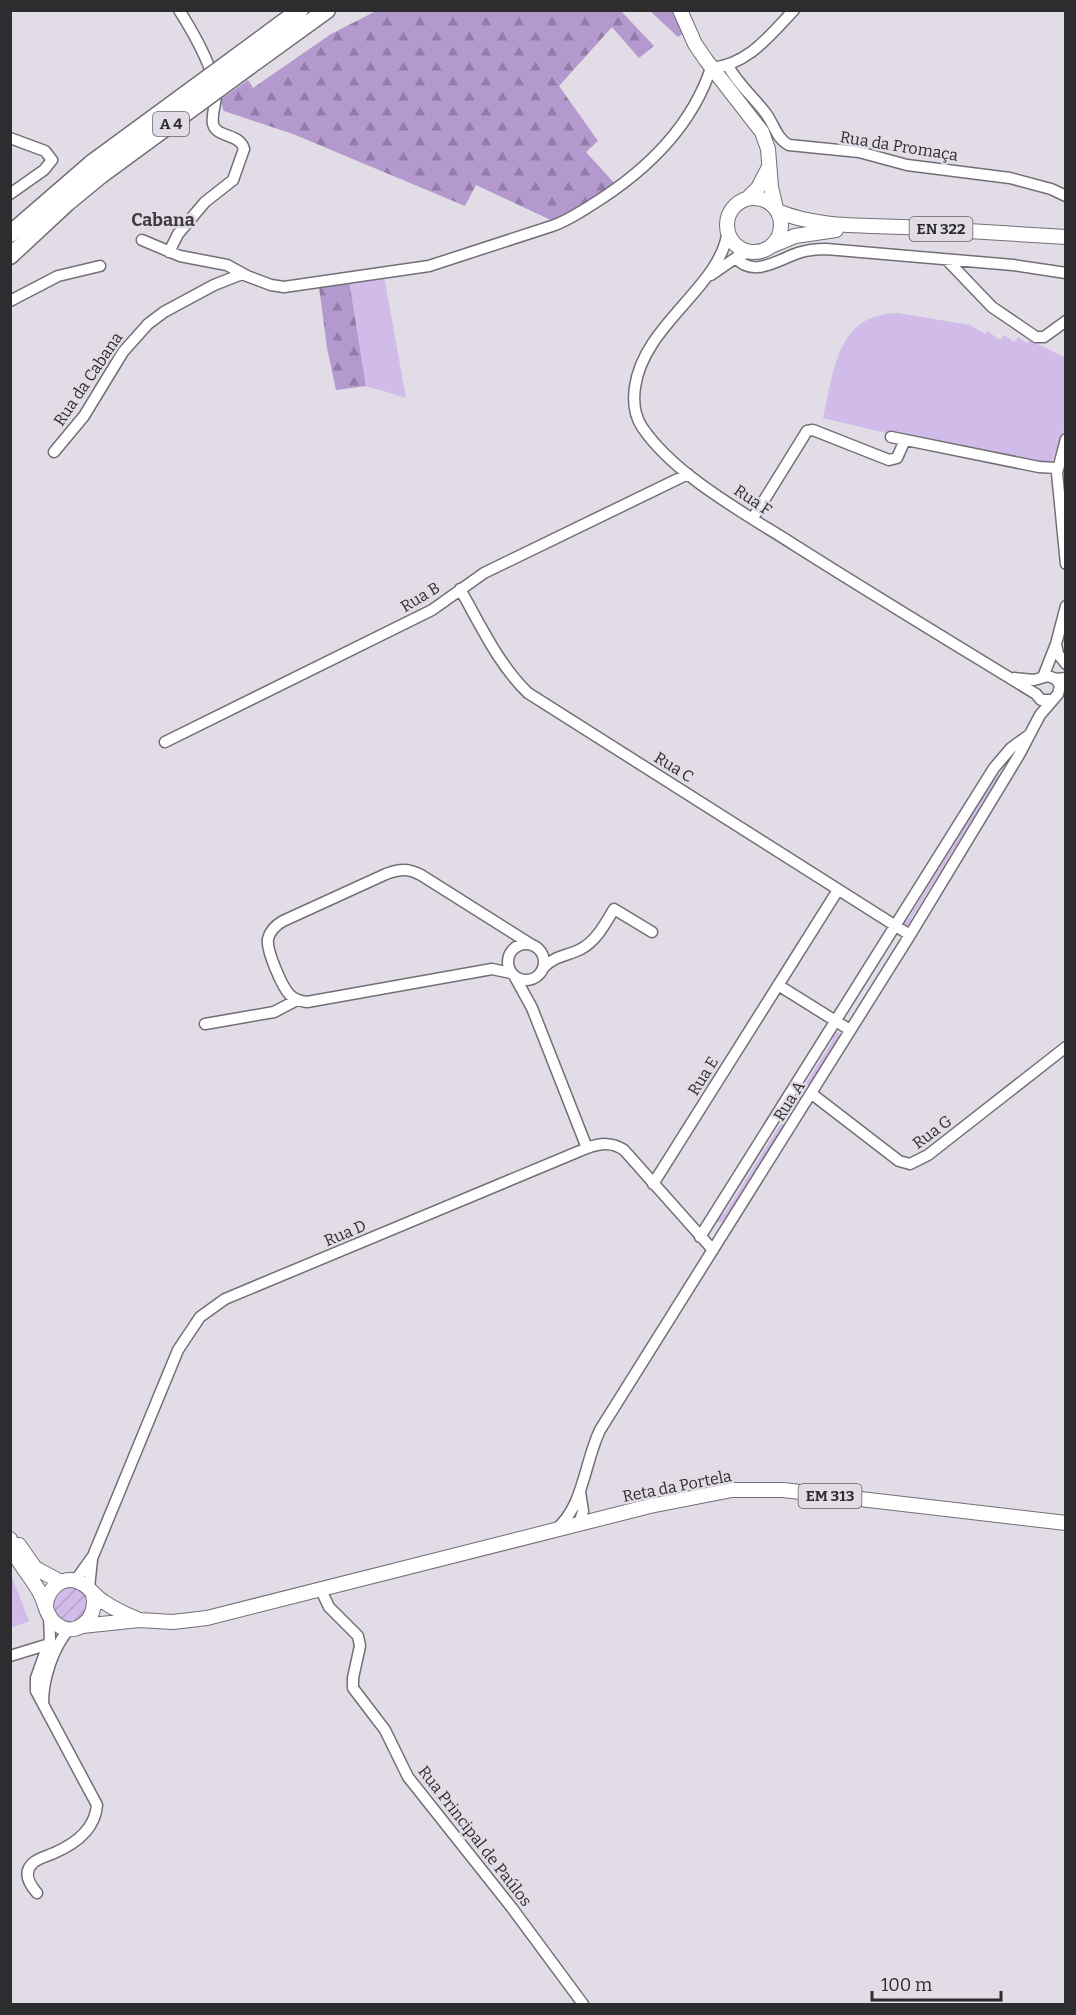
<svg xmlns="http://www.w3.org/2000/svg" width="1076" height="2015" font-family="Bitter,serif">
<defs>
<pattern id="forest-firs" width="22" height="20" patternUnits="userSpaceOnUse" patternTransform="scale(1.5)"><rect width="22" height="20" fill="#b499ce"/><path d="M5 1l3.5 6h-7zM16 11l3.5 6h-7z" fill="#937da8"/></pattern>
<pattern id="garden-furrows" width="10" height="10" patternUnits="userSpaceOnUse" patternTransform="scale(1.5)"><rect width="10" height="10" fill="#d1bbe8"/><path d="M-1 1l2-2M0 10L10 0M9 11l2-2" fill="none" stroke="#b4a1c7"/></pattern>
</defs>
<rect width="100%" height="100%" fill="#e1dce6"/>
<!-- grass -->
<path fill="#d1bbe8" d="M 384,276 L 406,398 L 366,386 L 349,280 Z
M 898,313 L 970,325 L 985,334 L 987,331 L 1000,340 L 1004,335 L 1014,342 L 1018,337 L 1027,343 L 1031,338 L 1039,345 L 1065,357 L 1065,427 L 1052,461 L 1049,464 L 902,437 L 823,418 C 834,372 836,314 898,313 Z
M 996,772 L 998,773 L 1000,778 L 994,784 L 912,917 L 909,925 L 904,926 L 902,924 L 910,916 L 992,782 Z
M 835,1031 L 840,1034 L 839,1037 L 724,1222 L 717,1222 L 718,1215 L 725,1213 L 833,1040 L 831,1037 Z
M 12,1577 L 29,1621 L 11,1628 L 10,1578 Z"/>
<!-- forest -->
<path fill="url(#forest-firs)" d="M 376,11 L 621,11 L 654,46 L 639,58 L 612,27 L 559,86 L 598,141 L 586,152 L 616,185 L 588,203 L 553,221 L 476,185 L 465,206 L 293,134 L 224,111 L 220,100 L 248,80 L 253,88 L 331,34 Z
M 650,11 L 674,11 L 684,33 L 678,37 Z
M 349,280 L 366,386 L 336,390 L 327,348 L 319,287 Z"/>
<!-- garden -->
<path fill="url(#garden-furrows)" d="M52 1604a18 18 0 1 1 36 0a18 18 0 1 1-36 0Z"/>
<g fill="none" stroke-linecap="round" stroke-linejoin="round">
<!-- minor casing -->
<g stroke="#736f77" stroke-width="13">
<path id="minor" d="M 728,66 C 739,86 754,97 767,115 C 774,125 777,139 789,145 L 859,152 L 907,165 L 1010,178 L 1051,189 L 1066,196
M 10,138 L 45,151 L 52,160 L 44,170 L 10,194
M 728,229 C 723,286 644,323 635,387 C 633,401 634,415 642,427 C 675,476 746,514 796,546 C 875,596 956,645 1036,694 L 1041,700 L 1053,700
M 142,240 L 180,256 L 227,265 L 247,276 L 271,285 L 284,287 L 429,266 L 552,226 C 567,221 580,212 593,204 C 646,171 691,128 711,68 C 748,65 770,35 794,10
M 169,252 L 178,234 L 205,202 L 233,180 L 244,149 C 240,133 216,138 213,124 C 211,113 217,102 216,91 C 212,65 193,32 179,10
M 736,258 C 753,278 778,260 798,253 C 807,250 817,249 826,249 L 1013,265 L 1066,273
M 947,260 L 992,307 L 1036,337 L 1044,337 L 1066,321
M 711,275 L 740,255 L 752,252
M 10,301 L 58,276 L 100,266
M 891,437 L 1039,467 L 1057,468
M 1066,439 L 1057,473 L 1066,564
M 54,452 L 84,416 L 123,352 L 148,324 L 164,312 L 214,285 L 242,274
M 753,518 L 807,431 L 813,430 L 889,460 L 897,458 L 905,440
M 460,589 C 480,624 498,664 528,693 L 910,935
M 1056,644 L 1058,654 L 1066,664
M 1043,677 L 1056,644 L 1066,606
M 1014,678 L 1034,680 L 1048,676 L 1056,679 L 1066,678
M 165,742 L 432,610 L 484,573 L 688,474
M508 962a18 18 0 1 1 36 0a18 18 0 1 1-36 0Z
M 543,968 C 554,956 567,956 581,949 C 597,940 605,924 614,909 L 652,932
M 511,973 L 492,969 L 307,1002 C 300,1001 295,1000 290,995 C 282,987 266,950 268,939 C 270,930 276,925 283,921 L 386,874 C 399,869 408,868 421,875 L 532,945
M 515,977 L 532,1008 L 587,1148
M 778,985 L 850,1030
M 205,1024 L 274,1012 L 297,1000
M 812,1094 L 899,1161 L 910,1164 L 928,1155 L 1066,1047
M 653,1184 L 838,890
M 700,1237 L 994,768 L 1011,748 L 1029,735
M 579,1524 L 583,1511 L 580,1492
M 555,1530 C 584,1507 584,1463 600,1430 L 910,935 L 1019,755 L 1040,715 L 1058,694 L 1060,686 L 1056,679
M 75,1581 L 93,1556 L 178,1350 L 200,1317 L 225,1299 L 587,1148 C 601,1143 612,1142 624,1150 L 713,1250
M 89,1588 L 92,1559
M 321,1590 L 329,1607 L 358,1636 L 360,1646 L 353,1678 L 353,1688 L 385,1730 L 408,1777 L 512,1908 L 583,2004
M 10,1656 L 49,1644
M 43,1703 C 43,1678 53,1648 69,1629
M 37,1893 C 30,1885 22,1873 33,1863 C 38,1858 48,1856 54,1853 C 75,1844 95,1829 97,1805 L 36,1691 L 36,1678 L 50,1639 L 49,1617"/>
</g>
<!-- major casing -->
<g stroke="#736f77" stroke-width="16">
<path id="major" d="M 680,10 L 695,44 L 706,60 L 762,132 L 768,149 L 771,187 L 776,208
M727 225a27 27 0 1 1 54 0a27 27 0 1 1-54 0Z
M 747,199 L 758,188 L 769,167
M 777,211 C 818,228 861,225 904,227 C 958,230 1012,234 1066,237
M 771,246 L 795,236 L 836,230
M 10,1539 C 14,1561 30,1574 40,1593 C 45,1602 46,1615 54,1622 C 74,1641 99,1619 93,1595
M 19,1545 L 35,1568 L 61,1582
M 46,1605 C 48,1587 65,1573 83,1584 C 90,1588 95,1597 104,1602 C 114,1609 125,1614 137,1619
M 82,1626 L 139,1620 L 173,1622 L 207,1618 L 650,1506 L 732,1490 L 783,1490 L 1066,1523"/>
</g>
<!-- highway casing -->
<g stroke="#736f77" stroke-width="19">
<path id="highway" d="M 231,61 L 300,10
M 240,73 L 327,10
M 10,234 L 92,163
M 10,256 L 67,203 L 101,175"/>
</g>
<!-- minor -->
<use href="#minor" stroke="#fff" stroke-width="10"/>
<!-- major -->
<use href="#major" stroke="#fff" stroke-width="14"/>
<!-- highway -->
<use href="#highway" stroke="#fff" stroke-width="16"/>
<!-- highway-bridge casing -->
<g stroke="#736f77" stroke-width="19" stroke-linecap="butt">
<path id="highway-bridge" d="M 92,163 L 231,61
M 101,175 L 240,73"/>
</g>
<!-- highway-bridge -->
<use href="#highway-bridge" stroke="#fff" stroke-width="16"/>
</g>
<g text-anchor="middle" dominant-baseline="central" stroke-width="5" stroke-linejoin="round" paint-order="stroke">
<!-- shield labels -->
<g fill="#e1dce6" stroke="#636166" stroke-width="1.5">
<rect x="153" y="112" width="36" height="24" rx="4.5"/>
<rect x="909.5" y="217" width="63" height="24" rx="4.5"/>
<rect x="798.5" y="1484" width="63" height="24" rx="4.5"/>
</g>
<g font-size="15" font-weight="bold" fill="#2d2c2f">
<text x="171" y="124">A 4</text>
<text x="941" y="229">EN 322</text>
<text x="830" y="1496">EM 313</text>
</g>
<!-- street labels -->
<g font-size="16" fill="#2d2c2f" stroke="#e1dce6">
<text transform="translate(899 146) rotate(9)">Rua da Promaça</text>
<text transform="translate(88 379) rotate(-56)">Rua da Cabana</text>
<text transform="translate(753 500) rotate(34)">Rua F</text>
<text transform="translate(420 597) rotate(-31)">Rua B</text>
<text transform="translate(674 767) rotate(32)">Rua C</text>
<text transform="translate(703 1076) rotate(-58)">Rua E</text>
<text transform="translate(789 1101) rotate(-58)">Rua A</text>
<text transform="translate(932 1132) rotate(-37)">Rua G</text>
<text transform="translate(345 1233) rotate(-23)">Rua D</text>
<text transform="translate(677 1486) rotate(-11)">Reta da Portela</text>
<text transform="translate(475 1836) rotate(52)">Rua Principal de Paúlos</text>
</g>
<!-- neighbourhood labels -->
<g font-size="18" font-weight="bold" fill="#3e3a42" stroke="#e1dce6">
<text x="163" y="220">Cabana</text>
</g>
</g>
<!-- border -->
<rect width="1076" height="2015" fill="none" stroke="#2d2c2f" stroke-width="24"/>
<!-- scale -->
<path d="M872 1991v9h129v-9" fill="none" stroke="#2d2c2f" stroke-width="3"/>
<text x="881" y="1991" font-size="18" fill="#2d2c2f" stroke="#e1dce6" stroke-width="4.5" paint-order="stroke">100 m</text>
</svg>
